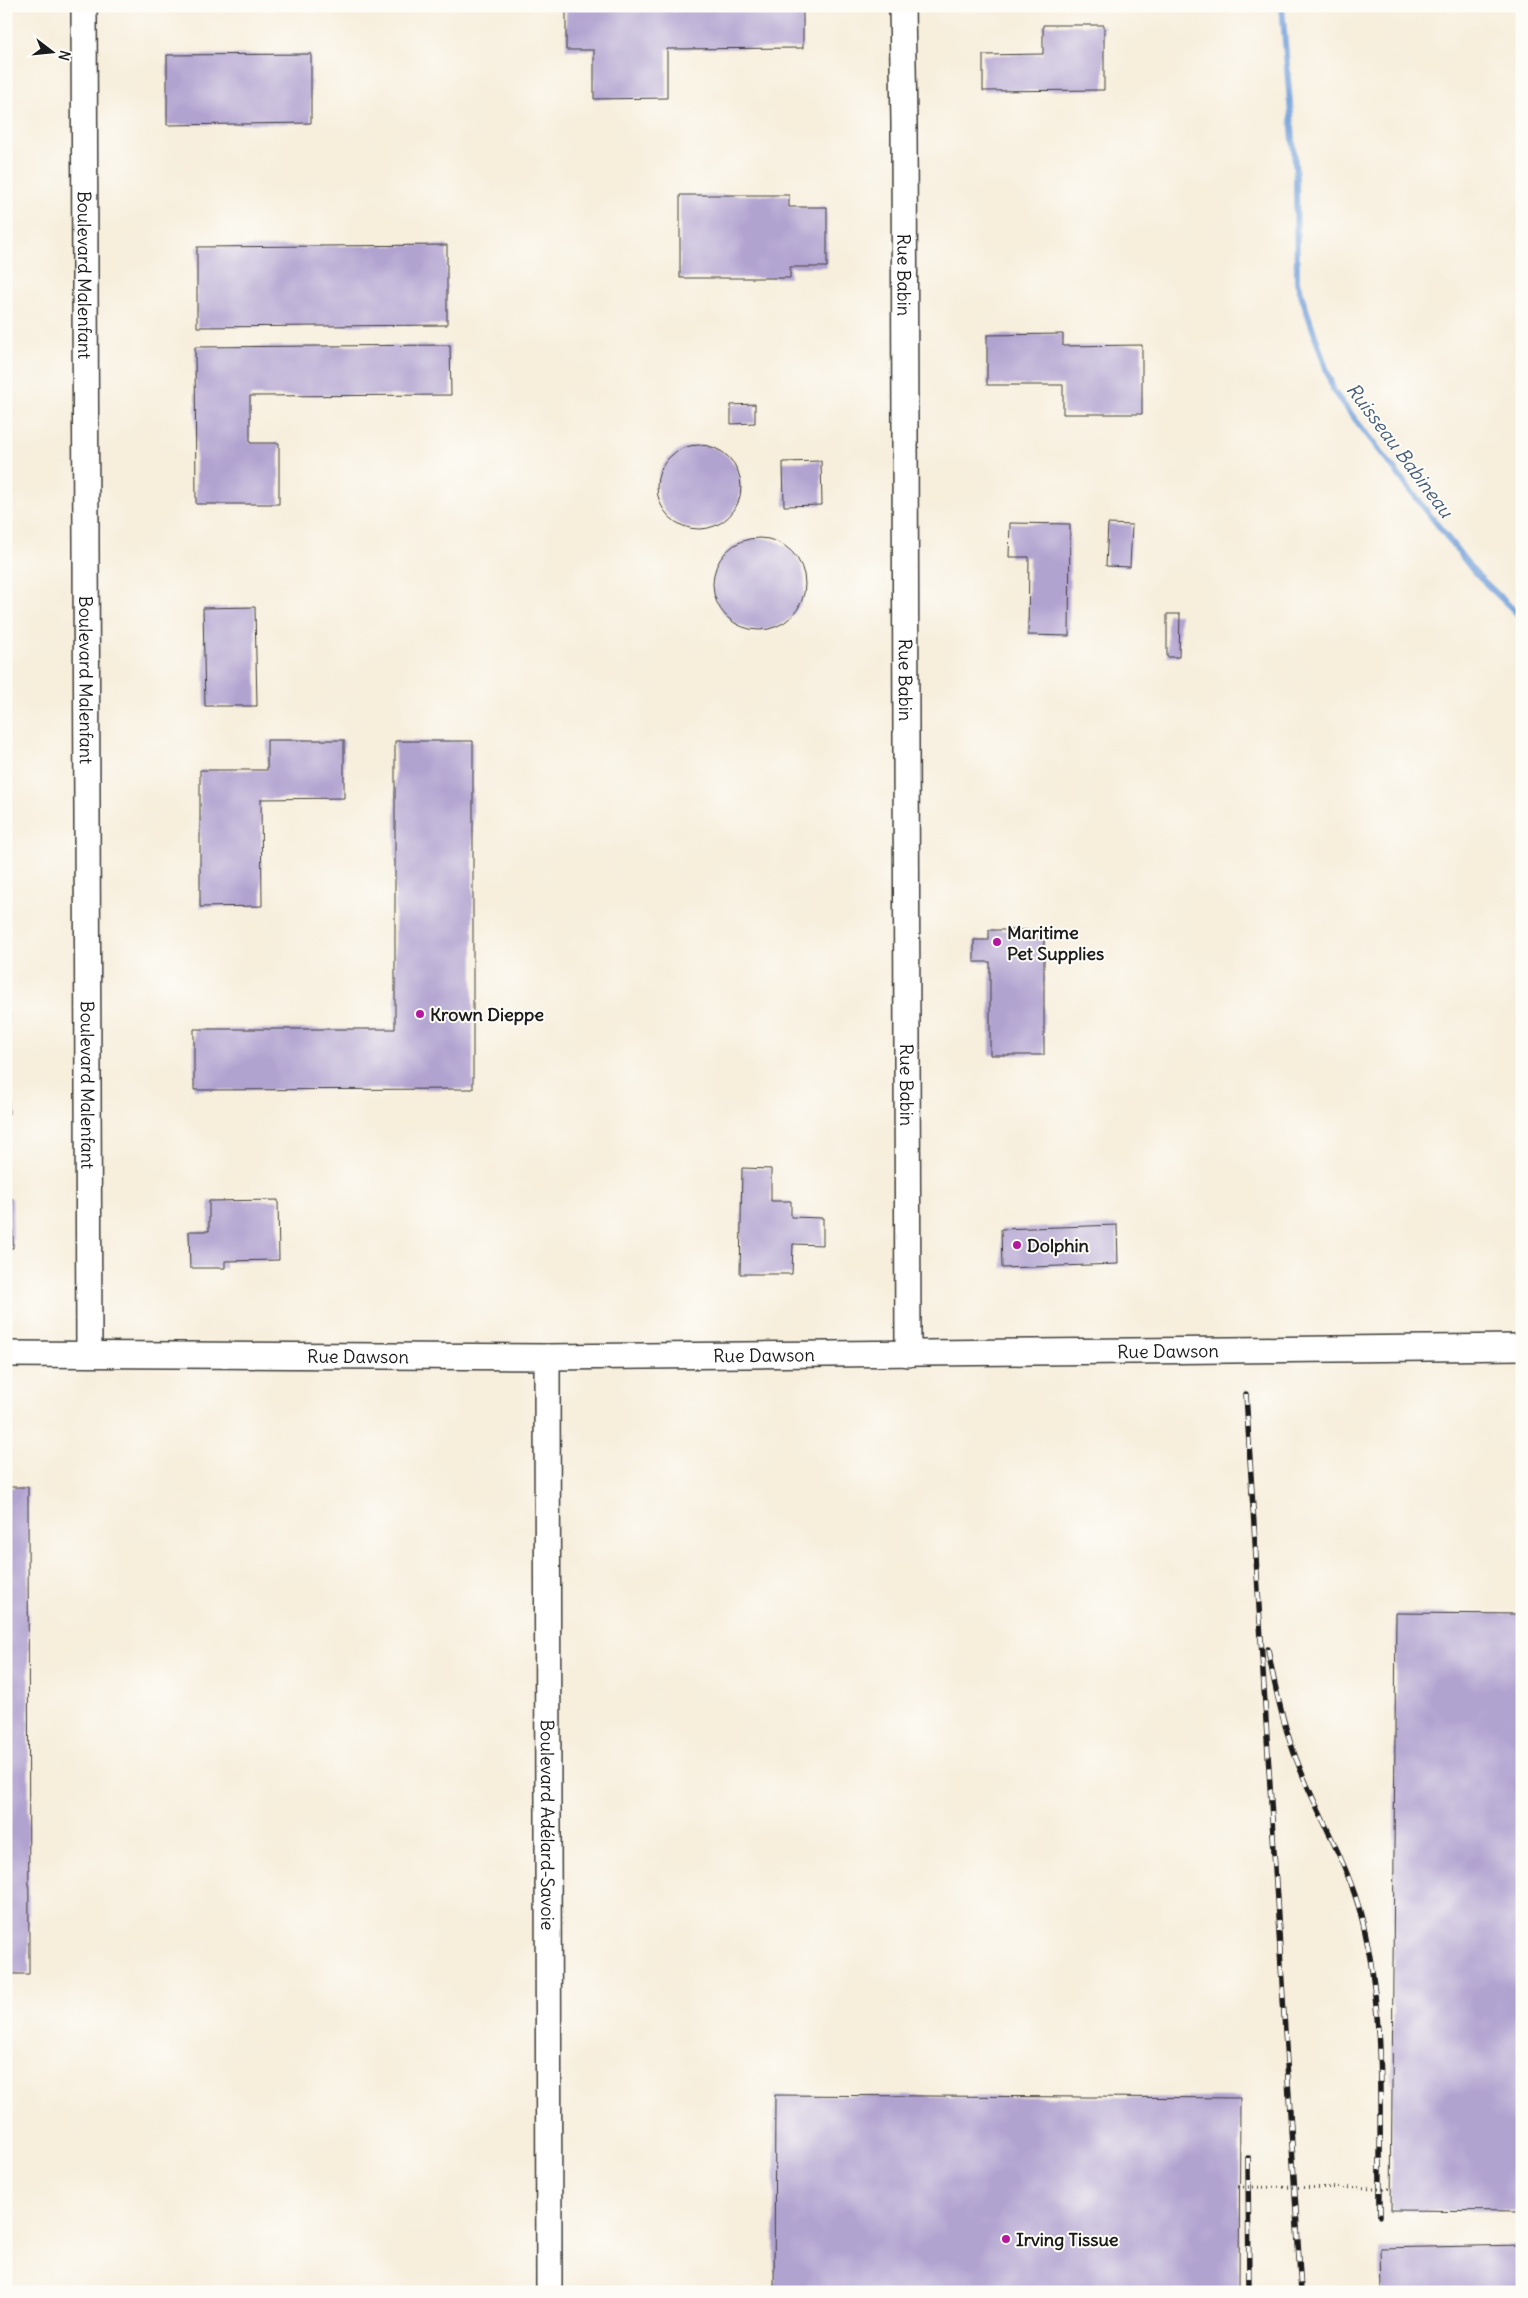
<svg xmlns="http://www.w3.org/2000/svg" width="1528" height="2298" font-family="Delius,sans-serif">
<rect width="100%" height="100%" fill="#fdfcf7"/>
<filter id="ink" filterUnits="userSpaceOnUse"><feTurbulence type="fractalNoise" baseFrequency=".02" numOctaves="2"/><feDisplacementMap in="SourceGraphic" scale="10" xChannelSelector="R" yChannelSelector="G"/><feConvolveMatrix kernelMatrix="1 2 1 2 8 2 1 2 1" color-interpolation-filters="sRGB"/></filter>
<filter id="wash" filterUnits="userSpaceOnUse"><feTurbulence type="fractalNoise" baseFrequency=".0096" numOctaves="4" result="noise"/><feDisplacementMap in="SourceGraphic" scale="20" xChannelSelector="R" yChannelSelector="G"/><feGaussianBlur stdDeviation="1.12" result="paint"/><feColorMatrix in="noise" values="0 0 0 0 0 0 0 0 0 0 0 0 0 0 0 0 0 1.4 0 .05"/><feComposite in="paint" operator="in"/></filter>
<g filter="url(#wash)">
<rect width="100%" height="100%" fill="#f7eedc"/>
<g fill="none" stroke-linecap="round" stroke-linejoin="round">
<!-- stream -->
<path stroke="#6f9ed8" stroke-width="6" d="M 1282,6 L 1296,176 L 1297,282 L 1334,392 L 1475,573 L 1522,618"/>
</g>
<g id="blocks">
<!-- building -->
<path fill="#b1a3d0" d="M 566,6 L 803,6 L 803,48 L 667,49 L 667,98 L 594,99 L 594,50 L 566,50 Z
M 1043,25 L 1104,25 L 1104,90 L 983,91 L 983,55 L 1043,54 Z
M 311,54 L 311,123 L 167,125 L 167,55 Z
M 680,195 L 789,195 L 789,207 L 827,207 L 827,267 L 790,267 L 790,278 L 680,278 Z
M 447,245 L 447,325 L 197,327 L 197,247 Z
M 1063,334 L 1063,346 L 1142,345 L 1142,414 L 1063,414 L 1063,385 L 987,385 L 987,335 Z
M 450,345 L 451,395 L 250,396 L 250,443 L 279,443 L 279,504 L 196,504 L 195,347 Z
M 755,404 L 755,423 L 731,424 L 731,405 Z
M657 487a42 42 0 1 1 84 0a42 42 0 1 1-84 0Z
M 821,461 L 822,505 L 784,506 L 783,462 Z
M 1010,523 L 1070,524 L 1069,636 L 1028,635 L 1029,557 L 1009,557 Z
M 1108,524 L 1132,525 L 1130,567 L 1106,566 Z
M713 584a46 46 0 1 1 92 0a46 46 0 1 1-92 0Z
M 255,607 L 257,706 L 205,706 L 203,608 Z
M 1167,614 L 1180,614 L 1179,657 L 1167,657 Z
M 267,740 L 344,740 L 344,798 L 261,799 L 262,906 L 200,907 L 200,770 L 267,770 Z
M 395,741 L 473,741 L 473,1089 L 194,1090 L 194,1029 L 395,1029 Z
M 989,930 L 1044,930 L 1044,1055 L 990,1055 L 990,962 L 974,962 L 974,940 L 989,940 Z
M 6,1012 L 9,1012 L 9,1114 L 6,1114 Z
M 742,1168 L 771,1169 L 771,1201 L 791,1201 L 791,1217 L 823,1218 L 823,1245 L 793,1244 L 792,1274 L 740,1274 Z
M 6,1198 L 12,1198 L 13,1248 L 6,1249 Z
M 278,1200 L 279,1260 L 225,1261 L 225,1268 L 190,1268 L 189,1231 L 209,1231 L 209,1201 Z
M 1117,1225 L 1118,1264 L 1002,1268 L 1001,1229 Z
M 6,1487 L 28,1487 L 29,1974 L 6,1974 Z
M 1396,1613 L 1522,1614 L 1522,2211 L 1391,2210 Z
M 775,2095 L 1240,2098 L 1239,2292 L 774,2292 Z
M 1522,2245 L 1522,2292 L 1381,2292 L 1380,2248 Z"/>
</g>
</g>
<g filter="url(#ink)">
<use href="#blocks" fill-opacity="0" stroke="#3d3c39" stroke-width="1"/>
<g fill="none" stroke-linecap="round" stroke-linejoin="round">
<!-- minor casing -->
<g stroke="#3d3c39" stroke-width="28">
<g id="minor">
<path id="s1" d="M 84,6 L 89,1354"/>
<path id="s2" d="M 902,6 L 904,123 L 908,1354"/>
<path id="s3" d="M 6,1354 L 547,1357 L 1522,1347"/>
<path id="s4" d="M 547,1357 L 549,2292"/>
</g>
</g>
<!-- minor -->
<use href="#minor" stroke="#fff" stroke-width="25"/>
<!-- rail casing -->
<g stroke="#1c1c1c" stroke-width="5.5">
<path id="rail" d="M 1246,1394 L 1301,2292
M 1268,1649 C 1275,1689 1284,1729 1299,1766 C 1319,1817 1349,1866 1362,1919 C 1386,2015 1379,2118 1380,2216
M 1248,2158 L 1249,2292"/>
</g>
<!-- rail -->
<use href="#rail" stroke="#fdfcf7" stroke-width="4" stroke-dasharray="11" stroke-linecap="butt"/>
<!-- path-bridge -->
<path stroke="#3d3c39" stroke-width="3" stroke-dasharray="1 4" stroke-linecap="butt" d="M 1238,2187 L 1391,2188"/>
</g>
</g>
<!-- markers -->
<g fill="#b5179e" stroke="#fdfcf7" stroke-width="2">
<circle cx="997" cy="942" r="5"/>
<circle cx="420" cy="1014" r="5"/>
<circle cx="1017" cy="1245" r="5"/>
<circle cx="1006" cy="2239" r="5"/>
</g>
<g text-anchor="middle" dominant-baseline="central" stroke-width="4" stroke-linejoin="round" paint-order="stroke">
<!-- street labels -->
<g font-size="18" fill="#1c1c1c" stroke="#fdfcf7">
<text stroke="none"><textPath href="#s1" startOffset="269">Boulevard Malenfant</textPath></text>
<text stroke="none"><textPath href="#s2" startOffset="269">Rue Babin</textPath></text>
<text stroke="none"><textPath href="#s1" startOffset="674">Boulevard Malenfant</textPath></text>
<text stroke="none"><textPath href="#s2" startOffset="674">Rue Babin</textPath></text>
<text stroke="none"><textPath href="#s1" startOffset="1079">Boulevard Malenfant</textPath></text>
<text stroke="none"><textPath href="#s2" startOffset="1079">Rue Babin</textPath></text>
<text stroke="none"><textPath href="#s3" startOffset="1162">Rue Dawson</textPath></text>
<text stroke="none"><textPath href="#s3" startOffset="758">Rue Dawson</textPath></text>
<text stroke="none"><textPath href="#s3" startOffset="352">Rue Dawson</textPath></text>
<text stroke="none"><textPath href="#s4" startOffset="468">Boulevard Adélard-Savoie</textPath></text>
</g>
<!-- poi labels -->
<g font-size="18" font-weight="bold" fill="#1c1c1c" stroke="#fdfcf7" text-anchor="start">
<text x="1007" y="932">Maritime<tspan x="1007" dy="21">Pet Supplies</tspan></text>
<text x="430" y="1014">Krown Dieppe</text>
<text x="1027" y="1245">Dolphin</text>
<text x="1016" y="2239">Irving Tissue</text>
</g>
<!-- water labels -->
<g font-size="19" font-style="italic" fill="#465d7a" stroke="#fdfcf7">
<text transform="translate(1400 450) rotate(53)">Ruisseau Babineau</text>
</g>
</g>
<!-- margin -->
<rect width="1528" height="2298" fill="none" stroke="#fdfcf7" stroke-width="25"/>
<!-- north arrow -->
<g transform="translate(52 52) rotate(106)" stroke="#fdfcf7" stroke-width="4" paint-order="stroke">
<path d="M0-4L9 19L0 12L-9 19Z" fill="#1c1c1c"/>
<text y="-8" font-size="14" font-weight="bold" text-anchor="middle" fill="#1c1c1c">N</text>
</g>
</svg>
